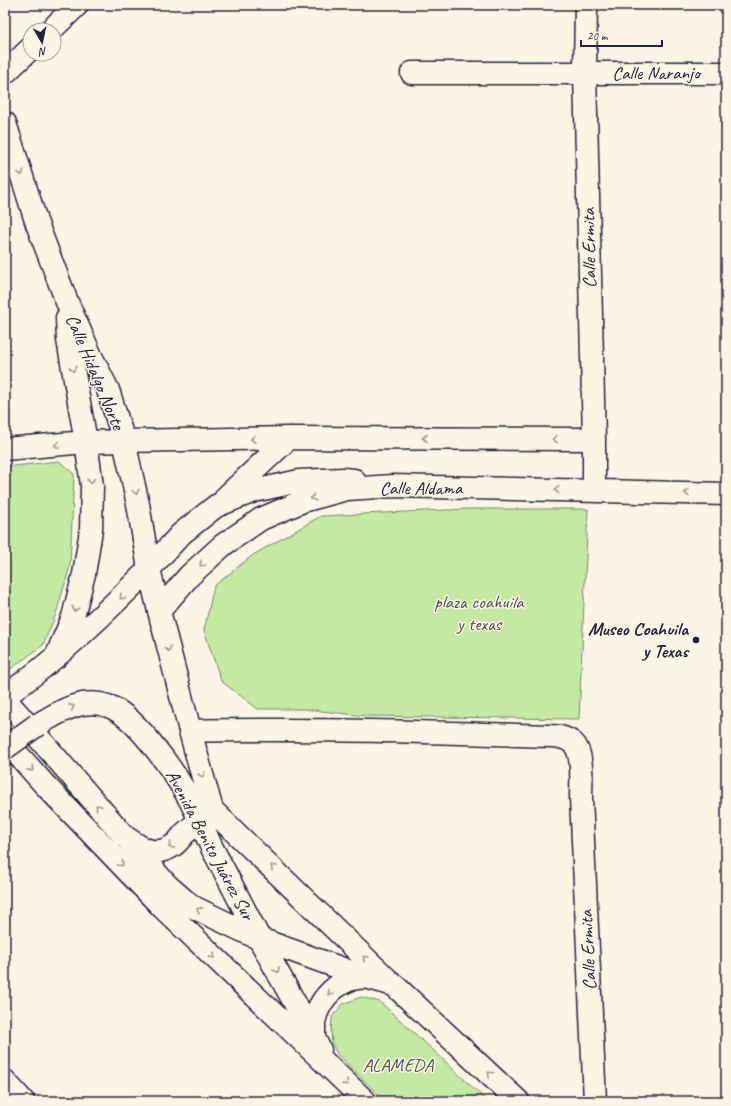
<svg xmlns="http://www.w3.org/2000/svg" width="731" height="1106" font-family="Caveat,sans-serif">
<rect width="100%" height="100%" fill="#fcf5e5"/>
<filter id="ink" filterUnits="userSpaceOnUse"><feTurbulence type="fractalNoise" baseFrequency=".025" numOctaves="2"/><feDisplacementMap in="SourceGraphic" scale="8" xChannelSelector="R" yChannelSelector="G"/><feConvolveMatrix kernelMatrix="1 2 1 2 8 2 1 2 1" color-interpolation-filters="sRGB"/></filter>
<g filter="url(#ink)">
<!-- green -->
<path fill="#c4e9a3" stroke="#73866f" d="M 59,461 L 74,474 L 70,566 L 56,614 L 43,645 L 12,668 L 5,670 L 5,467 Z
M 467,509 L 588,509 L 579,719 L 366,716 L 303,709 L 258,709 L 221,681 L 204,630 L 214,586 L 253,555 L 321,516 Z
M 361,997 L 380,1002 L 433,1050 L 487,1101 L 385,1101 L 337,1054 L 332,1044 L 331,1032 L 332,1017 L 343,1004 Z"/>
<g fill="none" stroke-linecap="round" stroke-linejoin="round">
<!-- minor casing -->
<g stroke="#22223b" stroke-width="25">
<path id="minor" d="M 586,5 L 585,73 L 594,439 L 594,491
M 51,30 L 77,5
M 5,73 L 30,49
M 412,73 L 726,73
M 5,123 L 37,224 L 67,302 L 91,356 L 108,390 L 124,441
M 67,318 L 68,340 L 86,442
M 5,449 L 86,442 L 124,441 L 289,438 L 594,439
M 226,497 L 289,438
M 149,569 L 181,534 L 216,506 L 254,491 L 299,481 L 343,479 L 354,480
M 159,611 L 189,576 L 223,545 L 261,519 L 303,501 L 347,489 L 393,486 L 726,494
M 5,699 L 124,836
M 190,731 C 310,728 430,732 550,736 C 557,736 567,738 573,743 C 584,753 581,784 581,798 L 595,1101
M 5,1081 L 23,1101"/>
</g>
<!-- major casing -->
<g stroke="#22223b" stroke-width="25">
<path id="major" d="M 56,657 L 73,617 L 84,574 L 91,530 L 92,486 L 86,442
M 5,696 C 58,659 104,614 149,569
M 37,725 C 60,712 81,697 108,706 C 134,714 172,769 186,793 C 197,811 204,831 213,850 C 229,879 244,909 259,938 C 279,976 301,1012 320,1050
M 5,740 L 44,784 L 163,908 L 365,1101
M 212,810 L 391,983
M 124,836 C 140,847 154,859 174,845 C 178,842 181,838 184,834 C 193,826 203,818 212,810 L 190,731 L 159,611 L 149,569 L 138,504 L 124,441
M 131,845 L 168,886 L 184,900 L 195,908 L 260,939 L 365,977 L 394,985 L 518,1101
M 314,1038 C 314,1033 314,1027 314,1022 C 318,1003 331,987 349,980 C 354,978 360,978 365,977"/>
</g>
<!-- minor -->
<use href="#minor" stroke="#fcf5e5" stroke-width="22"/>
<!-- major -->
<use href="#major" stroke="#fcf5e5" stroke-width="22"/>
<!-- major-bridge casing -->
<g stroke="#22223b" stroke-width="25" stroke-linecap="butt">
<path id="major-bridge" d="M 5,748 L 37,725"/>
</g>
<!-- major-bridge -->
<use href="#major-bridge" stroke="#fcf5e5" stroke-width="22"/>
</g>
<!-- one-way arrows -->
<defs><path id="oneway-chevron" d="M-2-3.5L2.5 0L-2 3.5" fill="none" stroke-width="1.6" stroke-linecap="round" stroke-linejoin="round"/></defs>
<g stroke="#9a9698">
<use href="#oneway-chevron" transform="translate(21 173) rotate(73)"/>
<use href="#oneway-chevron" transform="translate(73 369) rotate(81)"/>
<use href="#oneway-chevron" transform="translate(425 438) rotate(-180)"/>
<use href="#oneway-chevron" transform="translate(253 439) rotate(179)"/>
<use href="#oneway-chevron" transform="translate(555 439) rotate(-180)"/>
<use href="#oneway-chevron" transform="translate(57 445) rotate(175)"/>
<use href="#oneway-chevron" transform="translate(91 481) rotate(84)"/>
<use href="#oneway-chevron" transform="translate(557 490) rotate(-179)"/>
<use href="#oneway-chevron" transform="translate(136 492) rotate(77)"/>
<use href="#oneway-chevron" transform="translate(687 493) rotate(-179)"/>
<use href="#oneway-chevron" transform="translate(313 498) rotate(165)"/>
<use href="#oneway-chevron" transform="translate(202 564) rotate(137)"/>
<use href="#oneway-chevron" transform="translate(122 597) rotate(135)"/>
<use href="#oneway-chevron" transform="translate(75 609) rotate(106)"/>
<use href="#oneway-chevron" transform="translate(168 649) rotate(75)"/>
<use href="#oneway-chevron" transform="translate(72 707) rotate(-24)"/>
<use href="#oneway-chevron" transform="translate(31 769) rotate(48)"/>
<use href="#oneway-chevron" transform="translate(202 775) rotate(74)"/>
<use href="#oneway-chevron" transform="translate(98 807) rotate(-130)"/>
<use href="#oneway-chevron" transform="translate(171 846) rotate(148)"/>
<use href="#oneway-chevron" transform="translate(121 864) rotate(46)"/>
<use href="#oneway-chevron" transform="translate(273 867) rotate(-136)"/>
<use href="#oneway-chevron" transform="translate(199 910) rotate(-151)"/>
<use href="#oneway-chevron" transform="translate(213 956) rotate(44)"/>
<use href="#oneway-chevron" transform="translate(365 958) rotate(-136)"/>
<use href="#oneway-chevron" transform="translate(277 970) rotate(61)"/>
<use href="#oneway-chevron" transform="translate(330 993) rotate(137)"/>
<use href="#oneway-chevron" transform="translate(490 1074) rotate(-137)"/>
<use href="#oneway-chevron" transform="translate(346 1083) rotate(44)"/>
</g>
</g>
<!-- markers -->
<circle fill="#22223b" stroke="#fcf5e5" stroke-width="1.5" cx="696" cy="640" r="4"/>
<g text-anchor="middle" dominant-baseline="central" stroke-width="3" stroke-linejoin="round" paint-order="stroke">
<!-- street labels -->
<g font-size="19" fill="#22223b" stroke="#fcf5e5">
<text x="656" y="73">Calle Naranjo</text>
<text transform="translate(589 248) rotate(-91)">Calle Ermita</text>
<text transform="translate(95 372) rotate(67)">Calle Hidalgo Norte</text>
<text x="421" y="488">Calle Aldama</text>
<text transform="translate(210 845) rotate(62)">Avenida Benito Juárez Sur</text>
<text transform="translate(588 950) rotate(-93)">Calle Ermita</text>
</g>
<!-- park labels -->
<g font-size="19" fill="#4a5455" stroke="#fcf5e5">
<text x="479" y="602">plaza coahuila<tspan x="479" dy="22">y texas</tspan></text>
<text x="398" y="1065">ALAMEDA</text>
</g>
<!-- poi labels -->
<g font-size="19" font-weight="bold" fill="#22223b" stroke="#fcf5e5" text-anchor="end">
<text x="688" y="629">Museo Coahuila<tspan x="688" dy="22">y Texas</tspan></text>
</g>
</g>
<!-- margin -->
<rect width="731" height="1106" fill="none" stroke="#fcf5e5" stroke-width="20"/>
<rect x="10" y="10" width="711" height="1086" fill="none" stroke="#22223b" stroke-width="1.5" filter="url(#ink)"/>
<!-- north arrow -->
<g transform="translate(42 42) rotate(171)"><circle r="19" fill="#fcf5e5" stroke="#a5a1a1"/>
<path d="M0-3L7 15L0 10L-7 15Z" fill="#22223b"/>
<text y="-6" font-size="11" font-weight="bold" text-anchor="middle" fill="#22223b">N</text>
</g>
<!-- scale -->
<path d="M581 40v6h81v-6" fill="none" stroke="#22223b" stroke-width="2"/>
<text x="587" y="40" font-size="12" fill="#22223b" stroke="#fcf5e5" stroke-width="3" paint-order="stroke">20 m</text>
</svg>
